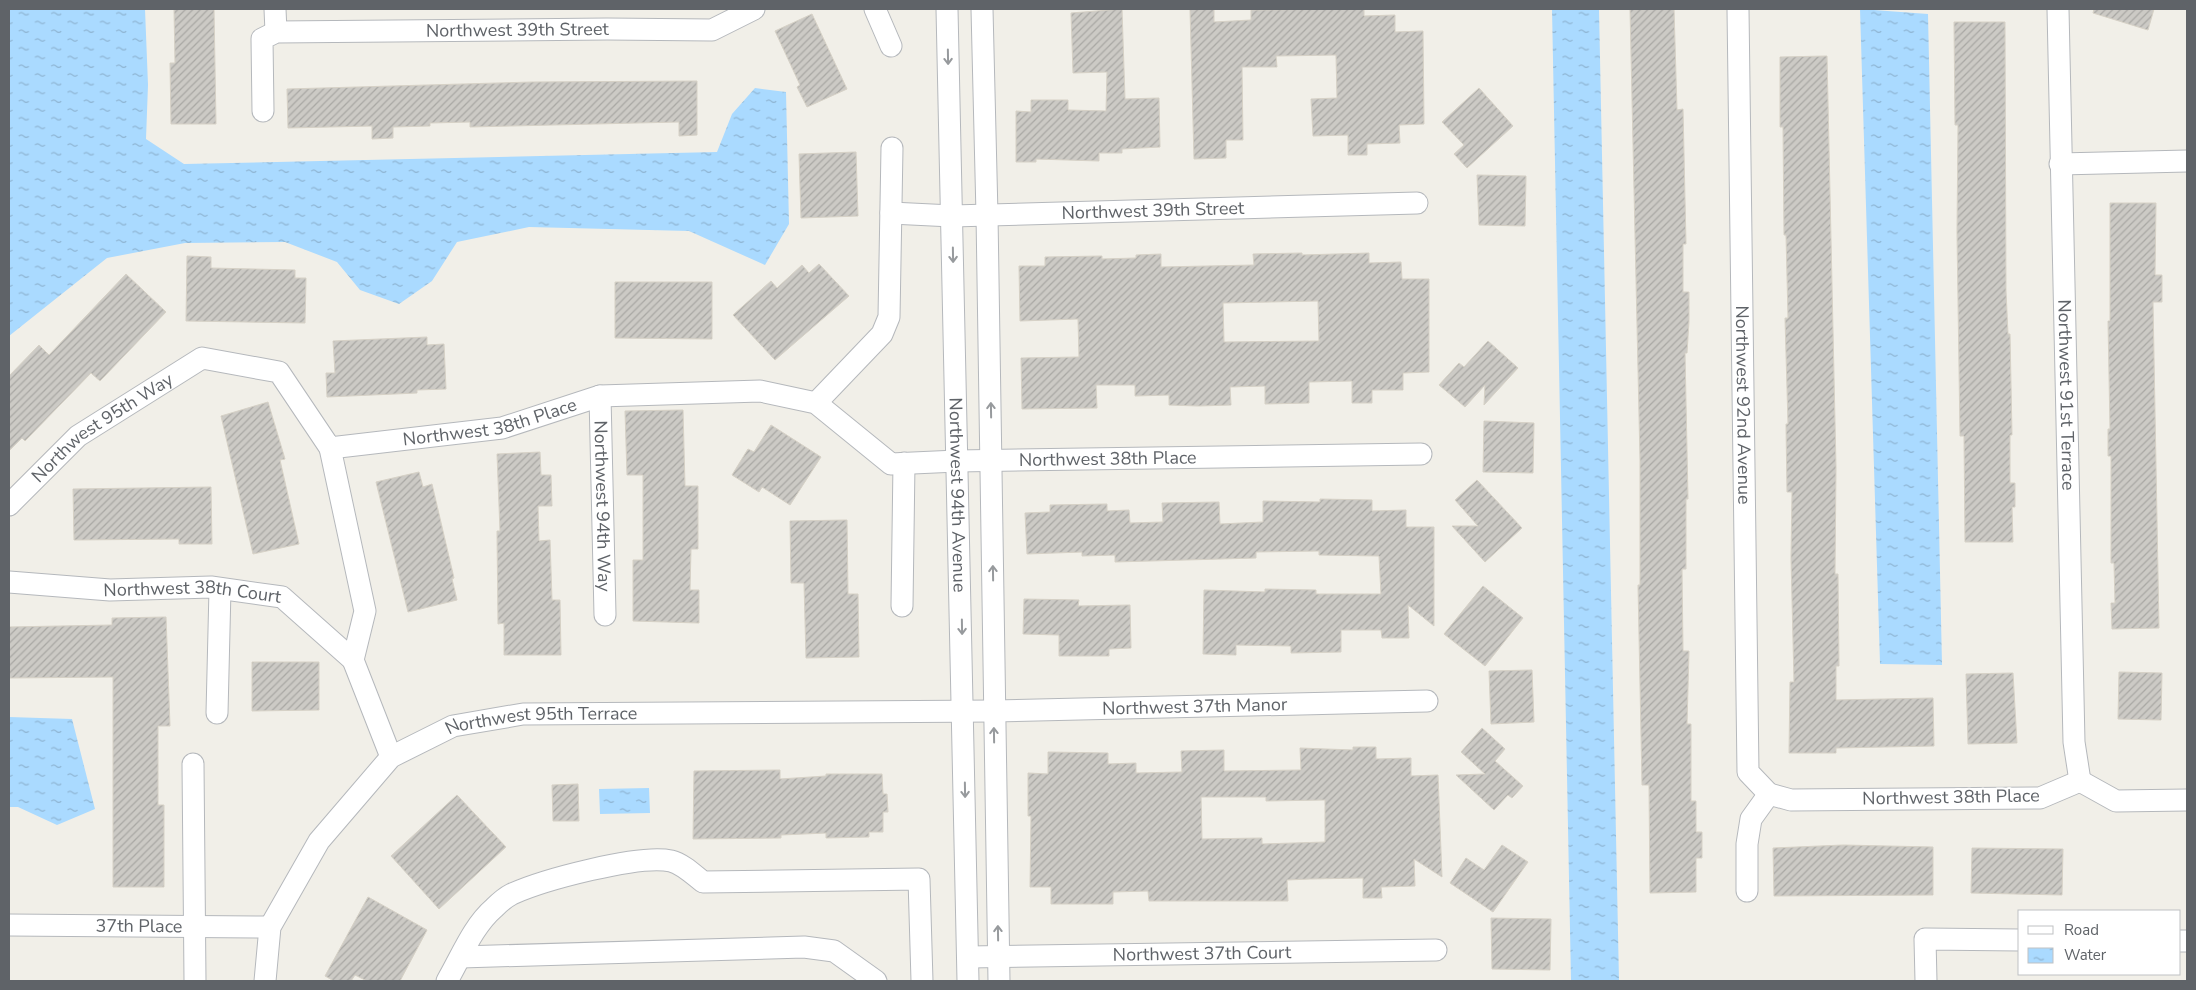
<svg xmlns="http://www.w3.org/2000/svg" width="2196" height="990" font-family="'Nunito Sans',sans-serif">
<defs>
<pattern id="water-ripples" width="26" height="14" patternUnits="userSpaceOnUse" patternTransform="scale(1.25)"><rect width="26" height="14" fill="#aadaff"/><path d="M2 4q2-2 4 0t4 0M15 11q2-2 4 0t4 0" fill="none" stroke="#8eb4d2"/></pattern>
<pattern id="building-hatch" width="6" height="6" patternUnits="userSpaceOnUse" patternTransform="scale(1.25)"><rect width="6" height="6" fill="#cccac5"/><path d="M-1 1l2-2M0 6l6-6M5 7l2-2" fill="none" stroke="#a9a8a4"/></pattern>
</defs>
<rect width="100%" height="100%" fill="#f1efe8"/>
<!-- water -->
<path fill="url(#water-ripples)" d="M 9,9 L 145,9 L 148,85 L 146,139 L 184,164 L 717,152 L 732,114 L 755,88 L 786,92 L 789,224 L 765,265 L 689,231 L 529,227 L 457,242 L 432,281 L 399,304 L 360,290 L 337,262 L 285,242 L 185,243 L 107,258 L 9,336 Z
M 1552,9 L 1599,9 L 1619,981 L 1571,981 Z
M 1860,9 L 1928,14 L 1942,665 L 1880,664 Z
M 9,717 L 72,719 L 95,809 L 57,825 L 18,807 L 9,807 Z
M 649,788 L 650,813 L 600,814 L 599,789 Z"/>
<!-- building -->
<path fill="url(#building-hatch)" stroke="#d6d1c6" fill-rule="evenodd" d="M 174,9 L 214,9 L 216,124 L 171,124 L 170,63 L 175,63 Z
M 1122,9 L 1125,99 L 1159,98 L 1160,147 L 1122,149 L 1122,153 L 1099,153 L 1099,161 L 1036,159 L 1036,162 L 1016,162 L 1016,111 L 1031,112 L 1031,100 L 1068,100 L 1068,110 L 1106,111 L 1107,72 L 1073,73 L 1071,13 Z
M 1190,9 L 1214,9 L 1214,22 L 1251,20 L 1251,10 L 1364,9 L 1364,16 L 1395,15 L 1395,32 L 1423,31 L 1424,124 L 1399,125 L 1400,143 L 1367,144 L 1367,155 L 1348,155 L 1348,135 L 1313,136 L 1311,99 L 1337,98 L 1336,55 L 1276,56 L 1277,67 L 1242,67 L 1243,140 L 1226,140 L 1226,158 L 1194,159 Z
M 1630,9 L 1674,9 L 1677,110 L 1683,109 L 1686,244 L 1683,244 L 1683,292 L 1689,292 L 1689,321 L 1687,353 L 1685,353 L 1688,499 L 1686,499 L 1686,569 L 1682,569 L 1683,651 L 1689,651 L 1687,724 L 1691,724 L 1691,801 L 1696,801 L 1696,832 L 1702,832 L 1702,858 L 1696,858 L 1696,892 L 1650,893 L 1649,785 L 1642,785 L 1638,585 L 1640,585 L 1640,460 Z
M 2094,9 L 2154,9 L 2148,30 L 2093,13 Z
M 812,14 L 847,89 L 807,107 L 797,87 L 800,85 L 775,31 Z
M 1954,22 L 2005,22 L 2006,291 L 2008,334 L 2010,334 L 2012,435 L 2010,435 L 2010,483 L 2015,483 L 2015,507 L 2012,507 L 2013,542 L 1965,542 L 1964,436 L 1960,436 L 1957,233 L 1958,125 L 1955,125 Z
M 1827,56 L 1836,467 L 1835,574 L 1838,574 L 1839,666 L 1836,666 L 1836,700 L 1933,698 L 1934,746 L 1836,748 L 1836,753 L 1789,753 L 1790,682 L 1794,682 L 1791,558 L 1792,492 L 1787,492 L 1786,424 L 1788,424 L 1785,318 L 1788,318 L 1786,235 L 1784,235 L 1783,127 L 1780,127 L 1780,57 Z
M 697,81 L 697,135 L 679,136 L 679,122 L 470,127 L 470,122 L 430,123 L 430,126 L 393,127 L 393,138 L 372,139 L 372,126 L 288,128 L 287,89 L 532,82 Z
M 1479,88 L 1513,126 L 1467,168 L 1454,154 L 1464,145 L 1442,122 Z
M 856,152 L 858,216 L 801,218 L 799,154 Z
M 1477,175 L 1526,176 L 1525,226 L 1479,225 Z
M 2110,203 L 2156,203 L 2155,275 L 2162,275 L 2162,302 L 2153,302 L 2159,628 L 2112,629 L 2111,603 L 2115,603 L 2114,563 L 2111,563 L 2111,456 L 2108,456 L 2108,429 L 2110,429 L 2108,321 L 2110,321 Z
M 1302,253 L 1302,255 L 1369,253 L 1369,263 L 1401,262 L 1402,279 L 1429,279 L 1429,372 L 1403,373 L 1403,390 L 1372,390 L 1372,403 L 1352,403 L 1352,381 L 1309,382 L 1309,403 L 1265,404 L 1265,386 L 1230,387 L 1231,405 L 1198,406 L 1169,405 L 1169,395 L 1135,396 L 1135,385 L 1096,385 L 1097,408 L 1022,409 L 1021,358 L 1079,357 L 1078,319 L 1020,321 L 1019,266 L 1045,266 L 1045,257 L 1102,256 L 1102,259 L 1136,258 L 1136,255 L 1161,254 L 1161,267 L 1254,265 L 1253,254 ZM 1318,301 L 1319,341 L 1224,342 L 1223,303 Z
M 187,256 L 211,257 L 211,268 L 295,270 L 295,278 L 306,278 L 305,323 L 186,321 Z
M 819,264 L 849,296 L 775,360 L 733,315 L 771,281 L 777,288 L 802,265 L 809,273 Z
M 126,274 L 166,312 L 100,381 L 91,373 L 25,441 L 22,438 L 9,451 L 9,376 L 39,345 L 49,355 Z
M 615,282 L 712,282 L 712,339 L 615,338 Z
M 427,337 L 427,345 L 444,344 L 446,389 L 417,390 L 417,393 L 327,397 L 326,373 L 335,373 L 333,341 Z
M 1488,341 L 1518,368 L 1484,405 L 1485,385 L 1465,407 L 1439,385 L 1459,363 L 1464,367 Z
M 268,402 L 285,459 L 280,460 L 299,544 L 253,554 L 221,416 Z
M 683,410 L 685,486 L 698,486 L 698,549 L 691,549 L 690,590 L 699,590 L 699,623 L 633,621 L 633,560 L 643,560 L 643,475 L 627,475 L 625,411 Z
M 1484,421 L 1534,423 L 1533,473 L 1483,472 Z
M 771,425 L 821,457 L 790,505 L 762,487 L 759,492 L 732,475 L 748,449 L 754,452 Z
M 540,452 L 541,475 L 551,475 L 552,506 L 538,506 L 539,541 L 550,540 L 552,600 L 560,600 L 561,655 L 504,655 L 504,623 L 498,624 L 497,531 L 500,531 L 497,454 Z
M 419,472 L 423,487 L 432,484 L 454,578 L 452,579 L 457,600 L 408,612 L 376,482 Z
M 1477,480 L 1522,528 L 1485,562 L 1452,526 L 1478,526 L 1455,500 Z
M 211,487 L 212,544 L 179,544 L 179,539 L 74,540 L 73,489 Z
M 1320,499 L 1372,500 L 1372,511 L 1406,510 L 1406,527 L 1434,527 L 1434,626 L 1408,605 L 1409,638 L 1382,638 L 1381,630 L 1341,630 L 1341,652 L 1291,653 L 1291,646 L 1236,645 L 1236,655 L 1203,654 L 1204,590 L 1265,592 L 1265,589 L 1316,590 L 1316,594 L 1381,594 L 1379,556 L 1319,555 L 1319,551 L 1256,552 L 1256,558 L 1115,562 L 1115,555 L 1082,556 L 1082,552 L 1027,554 L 1025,513 L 1050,512 L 1050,505 L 1107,504 L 1107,511 L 1129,510 L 1130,523 L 1163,522 L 1162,503 L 1219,502 L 1220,524 L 1263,522 L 1263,501 L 1320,502 Z
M 847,520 L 848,594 L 858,594 L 859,657 L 806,658 L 804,583 L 791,583 L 790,521 Z
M 1483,586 L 1523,618 L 1485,666 L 1444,634 Z
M 1024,599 L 1079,600 L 1078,606 L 1130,605 L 1131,648 L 1109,649 L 1109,656 L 1059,656 L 1059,635 L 1023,634 Z
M 166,617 L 170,726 L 158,726 L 158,805 L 164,805 L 164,887 L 113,887 L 113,677 L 9,678 L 9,627 L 112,625 L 112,618 Z
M 252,662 L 319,662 L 319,710 L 252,711 Z
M 1532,670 L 1534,722 L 1491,724 L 1489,671 Z
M 2119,672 L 2162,673 L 2161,720 L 2118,719 Z
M 2013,673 L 2017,743 L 1968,744 L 1966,674 Z
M 1482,728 L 1505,749 L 1495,761 L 1523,786 L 1512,798 L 1508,795 L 1494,810 L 1456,775 L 1485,774 L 1461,752 Z
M 1353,747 L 1376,747 L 1376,759 L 1411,758 L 1411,776 L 1438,775 L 1442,877 L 1414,859 L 1415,886 L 1381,887 L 1382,898 L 1363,898 L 1363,878 L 1310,879 L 1287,880 L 1288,901 L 1149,901 L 1148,891 L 1113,892 L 1113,904 L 1051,904 L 1051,887 L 1030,887 L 1031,816 L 1028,816 L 1028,773 L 1048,774 L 1048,752 L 1108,753 L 1108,764 L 1136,763 L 1136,773 L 1182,772 L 1181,751 L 1224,750 L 1224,771 L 1301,770 L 1300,748 L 1353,750 ZM 1201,797 L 1266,797 L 1266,801 L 1325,800 L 1325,842 L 1262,844 L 1262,838 L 1202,839 Z
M 780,770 L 780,779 L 826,776 L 826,774 L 882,774 L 883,794 L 887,794 L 888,812 L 883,812 L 883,832 L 869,832 L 869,837 L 826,838 L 826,833 L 781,835 L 781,838 L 693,839 L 694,771 Z
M 578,784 L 579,821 L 553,821 L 552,785 Z
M 457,795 L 506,847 L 439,909 L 391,856 Z
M 1502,845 L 1528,862 L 1493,912 L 1450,883 L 1466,858 L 1484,870 Z
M 1843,845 L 1933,847 L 1933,895 L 1774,896 L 1773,848 Z
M 1972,848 L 2063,849 L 2062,895 L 1971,893 Z
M 368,897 L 427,930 L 400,981 L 367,981 L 355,975 L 351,981 L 334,981 L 325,976 Z
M 1491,918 L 1551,919 L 1550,970 L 1492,969 Z"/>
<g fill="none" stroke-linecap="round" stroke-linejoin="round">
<!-- minor casing -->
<g stroke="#b5b8bc" stroke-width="23">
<g id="minor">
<path d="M 275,9 L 276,32"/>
<path d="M 875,9 L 891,46"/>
<path id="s1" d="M 947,9 L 968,981"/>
<path d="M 982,9 L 987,215 L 999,981"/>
<path id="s2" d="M 1738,9 L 1748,772 L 1769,794"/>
<path id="s3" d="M 2058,9 L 2074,742 L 2080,781"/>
<path id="s4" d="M 263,111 L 262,39 L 276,32 L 607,29 L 712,30 L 754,9"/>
<path d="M 2060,164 L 2187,161"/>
<path id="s5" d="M 891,213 L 952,216 L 1417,203"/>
<path id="s6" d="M 600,396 L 605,615"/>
<path d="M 816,403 L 882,334 L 889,317 L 892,148"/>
<path d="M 330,448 L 365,611 L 353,660 L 391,757"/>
<path id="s7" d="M 9,505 L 78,436 L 202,358 L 279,372 L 330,448 L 502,428 L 600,396 L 760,391 L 816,403 L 891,464 L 957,461 L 1421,454"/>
<path id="s8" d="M 9,582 L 110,590 L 211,587 L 282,597 L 353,660"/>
<path d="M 902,606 L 904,463"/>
<path d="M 217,713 L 220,589"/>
<path d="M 193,764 L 195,981"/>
<path d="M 1769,794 L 1791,800 L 2040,798 L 2080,781 L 2116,801 L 2187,800"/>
<path d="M 1747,891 L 1747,844 L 1751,819 L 1769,794"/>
<path id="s9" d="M 9,925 L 270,927"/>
<path d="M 2180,941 L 2187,941"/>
<path d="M 461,957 L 804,947 L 834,951 L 876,981"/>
<path id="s10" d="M 968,957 L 1436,950"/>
<path id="s11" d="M 265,981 L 270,927 L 319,841 L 391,757 L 453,726 L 523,714 L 994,711 L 1427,701"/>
<path d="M 447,981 C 461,957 473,926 494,908 C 499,903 506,897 512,894 C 543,880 639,854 671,861 C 683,864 694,875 703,882 L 919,879 L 922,981"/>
<path d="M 1926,981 L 1925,939 L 2020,940"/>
</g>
</g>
<!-- minor -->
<use href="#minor" stroke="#fff" stroke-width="21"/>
</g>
<!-- one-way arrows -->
<defs><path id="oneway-shaft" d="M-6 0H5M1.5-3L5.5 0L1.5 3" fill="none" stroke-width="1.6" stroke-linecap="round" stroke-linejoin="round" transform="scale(1.25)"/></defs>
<g stroke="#979a9d">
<use href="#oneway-shaft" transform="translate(948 57) rotate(89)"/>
<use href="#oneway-shaft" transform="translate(953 255) rotate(89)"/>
<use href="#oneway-shaft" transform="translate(991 410) rotate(-91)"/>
<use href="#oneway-shaft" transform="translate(993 573) rotate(-91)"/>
<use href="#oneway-shaft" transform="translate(962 627) rotate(89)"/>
<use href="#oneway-shaft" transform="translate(994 735) rotate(-91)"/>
<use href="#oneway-shaft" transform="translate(965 790) rotate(89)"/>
<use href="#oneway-shaft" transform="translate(998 933) rotate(-91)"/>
</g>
<g text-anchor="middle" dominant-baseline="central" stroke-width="4" stroke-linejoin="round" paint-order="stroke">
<!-- street labels -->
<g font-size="18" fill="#5f6368" stroke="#fff">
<text stroke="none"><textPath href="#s4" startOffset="329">Northwest 39th Street</textPath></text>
<text stroke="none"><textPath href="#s5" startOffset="262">Northwest 39th Street</textPath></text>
<text stroke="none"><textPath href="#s3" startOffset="386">Northwest 91st Terrace</textPath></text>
<text stroke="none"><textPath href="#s2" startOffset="396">Northwest 92nd Avenue</textPath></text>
<text stroke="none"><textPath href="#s7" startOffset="576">Northwest 38th Place</textPath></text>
<text stroke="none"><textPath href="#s7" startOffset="122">Northwest 95th Way</textPath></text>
<text stroke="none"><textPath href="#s7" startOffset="1221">Northwest 38th Place</textPath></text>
<text stroke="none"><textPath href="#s1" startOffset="486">Northwest 94th Avenue</textPath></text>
<text stroke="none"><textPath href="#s6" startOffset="110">Northwest 94th Way</textPath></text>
<text stroke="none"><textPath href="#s8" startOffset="184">Northwest 38th Court</textPath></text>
<text stroke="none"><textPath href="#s11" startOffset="1076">Northwest 37th Manor</textPath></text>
<text stroke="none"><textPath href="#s11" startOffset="422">Northwest 95th Terrace</textPath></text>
<text transform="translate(1951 797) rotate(-1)">Northwest 38th Place</text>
<text stroke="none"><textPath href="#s9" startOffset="130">37th Place</textPath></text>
<text stroke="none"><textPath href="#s10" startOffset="234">Northwest 37th Court</textPath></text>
</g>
</g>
<!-- border -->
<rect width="2196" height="990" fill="none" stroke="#5f6368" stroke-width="20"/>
<!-- legend -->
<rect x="2018" y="910" width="162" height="65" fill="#ffffff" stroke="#bfc1c3"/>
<rect x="2028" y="926" width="25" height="8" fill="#ffffff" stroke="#bfc1c3"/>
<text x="2064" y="935" font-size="15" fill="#5f6368">Road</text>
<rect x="2028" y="948" width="25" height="15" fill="url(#water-ripples)" stroke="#bfc1c3"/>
<text x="2064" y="960" font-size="15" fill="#5f6368">Water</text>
</svg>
